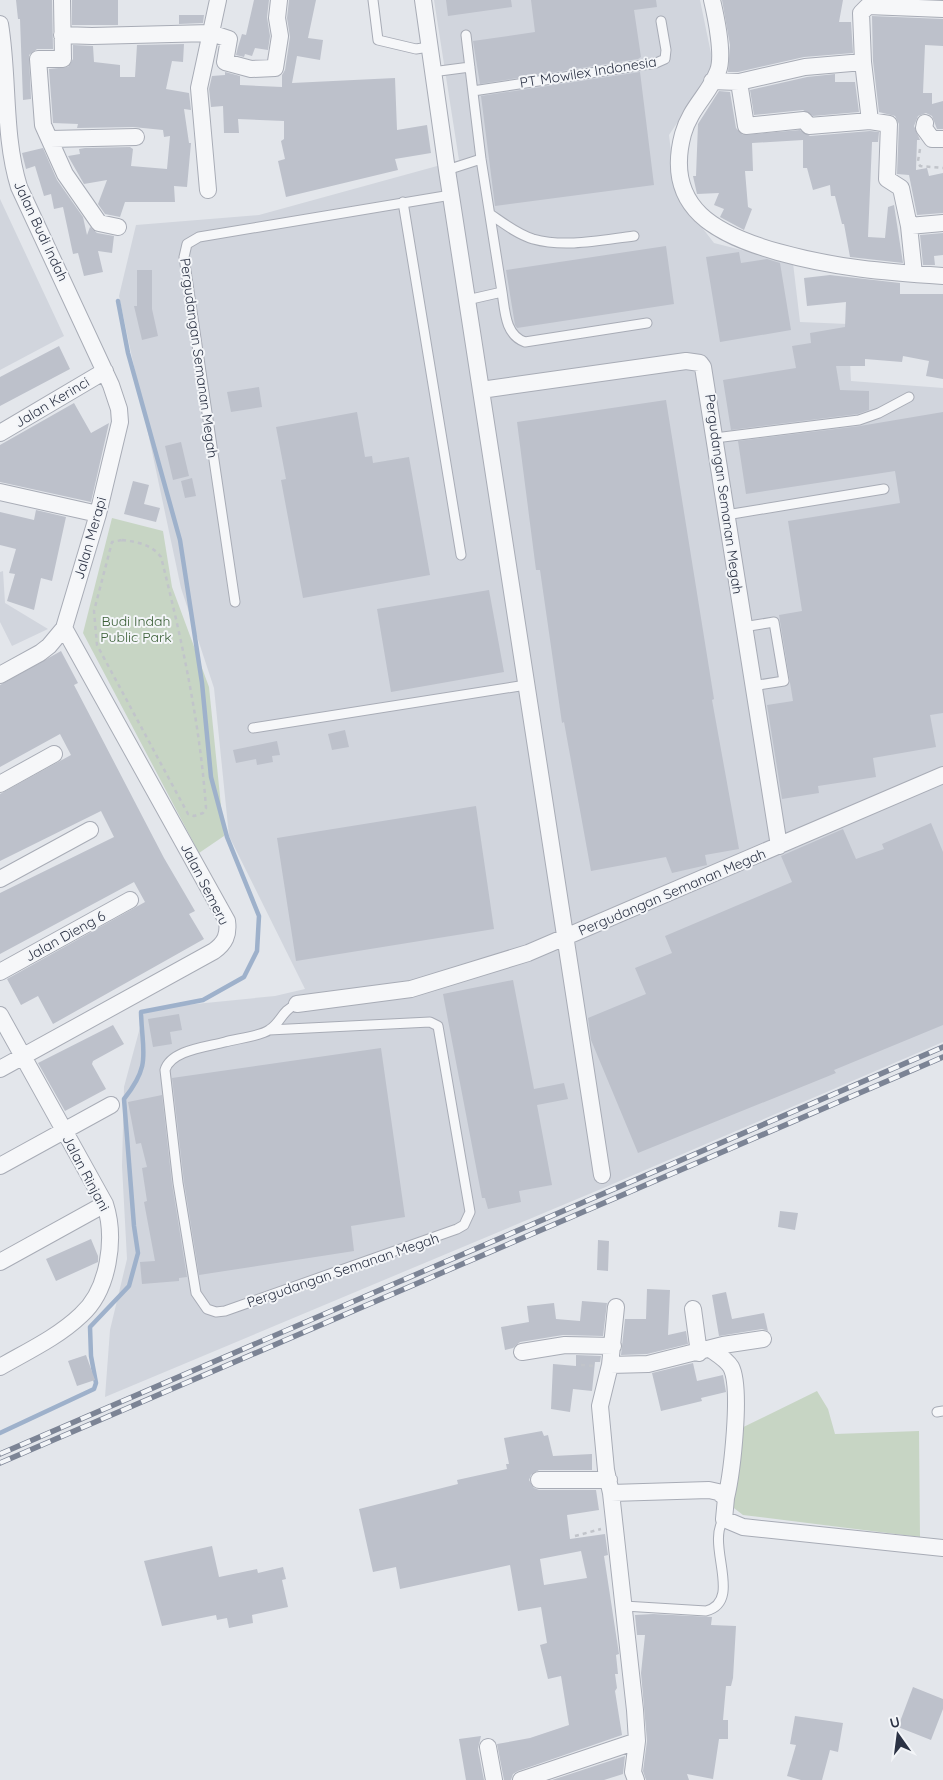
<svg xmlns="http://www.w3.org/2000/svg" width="943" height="1780" font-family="Quicksand,sans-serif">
<rect width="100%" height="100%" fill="#e3e6eb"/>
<!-- built -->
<path fill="#d1d5dd" d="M 434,0 L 700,0 L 714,68 L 669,135 L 676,194 L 714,243 L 793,263 L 800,322 L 848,324 L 851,381 L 943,388 L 943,1042 L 601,1189 L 105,1397 L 110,1330 L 127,1259 L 122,1166 L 124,1087 L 145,1009 L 275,996 L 305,989 L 229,836 L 214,688 L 181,588 L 119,296 L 136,225 L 259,215 L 459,160 Z
M 0,199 L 64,336 L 0,370 Z
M 3,571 L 5,603 L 48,629 L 12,646 L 0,622 L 0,572 Z"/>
<!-- green -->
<path fill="#c7d5c4" d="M 112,518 L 163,531 L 172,587 L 209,687 L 224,836 L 199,853 L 83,633 Z
M 817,1391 L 828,1409 L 835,1434 L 919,1431 L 920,1537 L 743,1515 L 730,1505 L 727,1435 Z"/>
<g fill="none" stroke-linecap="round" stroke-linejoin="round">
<!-- stream -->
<path stroke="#9eb1cb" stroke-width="4.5" d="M 0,1433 L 94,1389 L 96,1383 L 91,1356 L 90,1327 L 129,1286 L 138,1253 L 134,1226 L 124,1099 C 152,1064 142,1053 141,1012 L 203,1000 L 244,977 L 257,951 L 259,916 L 227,837 L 211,777 L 202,683 L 180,540 L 128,353 L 118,301"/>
</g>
<!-- building -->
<path fill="#bdc1cb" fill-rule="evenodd" d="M 16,0 L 52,0 L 53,49 L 37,49 L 29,55 L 31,99 L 23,100 L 20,19 L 18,19 Z
M 72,0 L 118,0 L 118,25 L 72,25 Z
M 254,0 L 269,0 L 267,17 L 270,36 L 268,50 L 255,48 L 252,56 L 245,54 L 244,57 L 236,55 L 238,47 L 242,34 L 246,35 Z
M 289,0 L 316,0 L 308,38 L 323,40 L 320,60 L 297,56 L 292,83 L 395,78 L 397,130 L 427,125 L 431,153 L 395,159 L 398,170 L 286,197 L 278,161 L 285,159 L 281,141 L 284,139 L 284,121 L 238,119 L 239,133 L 224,133 L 223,106 L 211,107 L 209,89 L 212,76 L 225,75 L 225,72 L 240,76 L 240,85 L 282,87 L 282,75 L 285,70 L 290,37 L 287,18 Z
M 446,0 L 511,0 L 512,7 L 448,16 Z
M 531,0 L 656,0 L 657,7 L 634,10 L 641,57 L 638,59 L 480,84 L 473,41 L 535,32 Z
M 722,0 L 843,0 L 839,22 L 851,22 L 853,53 L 804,57 L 738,72 L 728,72 L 730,45 Z
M 179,15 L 204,15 L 203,23 L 179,24 Z
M 872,16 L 943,19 L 943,46 L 925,45 L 923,93 L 932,93 L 932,104 L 943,101 L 943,129 L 937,129 L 932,116 L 926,113 L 918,116 L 914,126 L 920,140 L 917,140 L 916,170 L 927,168 L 929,176 L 943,173 L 943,213 L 917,215 L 909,175 L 897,174 L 899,124 L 895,116 L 879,112 L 873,61 Z
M 184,44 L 183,62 L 172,61 L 166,89 L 189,93 L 191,110 L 184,109 L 189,143 L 191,143 L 187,187 L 174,186 L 175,202 L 125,202 L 120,217 L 105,214 L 98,204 L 107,180 L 84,184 L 68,156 L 80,154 L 79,149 L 85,148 L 130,147 L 133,149 L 131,166 L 167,169 L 170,136 L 164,137 L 163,130 L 133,127 L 77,128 L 78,124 L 53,123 L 49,69 L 68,67 L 73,59 L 73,45 L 93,46 L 94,62 L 120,65 L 120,77 L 135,77 L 137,45 Z
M 640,72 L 654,185 L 495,206 L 481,96 Z
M 835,74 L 835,82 L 855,82 L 859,112 L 813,116 L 803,110 L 754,115 L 750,90 L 807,77 Z
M 719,91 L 730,92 L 736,128 L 743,135 L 800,130 L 810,136 L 870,131 L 879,132 L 878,142 L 872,142 L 868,237 L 885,238 L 888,207 L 894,205 L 903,263 L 850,257 L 844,224 L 842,224 L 835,196 L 831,196 L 830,185 L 813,190 L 807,168 L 803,168 L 803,140 L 752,143 L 753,171 L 745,171 L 748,207 L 752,209 L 744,230 L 720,217 L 724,209 L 714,205 L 719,193 L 697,194 L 693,176 L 696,176 L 698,124 Z
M 43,148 L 57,180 L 83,217 L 87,235 L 90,227 L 97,233 L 114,236 L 112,253 L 98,251 L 103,272 L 84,276 L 78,253 L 73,254 L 63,207 L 54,209 L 51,194 L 44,196 L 35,166 L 26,169 L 22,153 Z
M 943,233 L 943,255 L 934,256 L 935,265 L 923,265 L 920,235 Z
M 666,246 L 674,304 L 517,328 L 515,325 L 506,270 Z
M 739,252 L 741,263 L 767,259 L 780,263 L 791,330 L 720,342 L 706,257 Z
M 137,270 L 152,270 L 152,309 L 158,336 L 142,340 L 134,306 L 137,306 Z
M 830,275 L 900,283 L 900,294 L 943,294 L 943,379 L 926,376 L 929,361 L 903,356 L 902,362 L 865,359 L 865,366 L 836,366 L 840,390 L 869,391 L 869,410 L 858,414 L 731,430 L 723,380 L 796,368 L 792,346 L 811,343 L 810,333 L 845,327 L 846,302 L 807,306 L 804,278 Z
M 59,346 L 70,369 L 0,406 L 0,377 Z
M 259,387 L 262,407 L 231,412 L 227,392 Z
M 666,400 L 714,699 L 712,700 L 739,849 L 705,855 L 707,865 L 672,873 L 666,857 L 591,871 L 564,722 L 562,723 L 540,570 L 536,570 L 517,422 Z
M 74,403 L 91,433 L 109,423 L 91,502 L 0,482 L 0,445 Z
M 357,412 L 365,457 L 372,456 L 373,463 L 409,457 L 430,575 L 303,598 L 281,480 L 286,479 L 276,427 Z
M 943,412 L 943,713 L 930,715 L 936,747 L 873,758 L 876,777 L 818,786 L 819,793 L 782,799 L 767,705 L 793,701 L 779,615 L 802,611 L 788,521 L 900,503 L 895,471 L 746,494 L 738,441 L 860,426 Z
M 181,442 L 189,476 L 173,480 L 165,446 Z
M 192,478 L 196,496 L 185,498 L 181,481 Z
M 133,481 L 149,485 L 144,504 L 160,508 L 156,522 L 124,514 Z
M 36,510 L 66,517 L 52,581 L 41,578 L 34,610 L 7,601 L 15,574 L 9,573 L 16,549 L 0,545 L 0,512 L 34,520 Z
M 489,590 L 504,672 L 391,692 L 377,609 Z
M 61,651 L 78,683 L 74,685 L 164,858 L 195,911 L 189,914 L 204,939 L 53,1024 L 38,996 L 21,1005 L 7,979 L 145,902 L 134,882 L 0,954 L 0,893 L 114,837 L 101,811 L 0,861 L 0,794 L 71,755 L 60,734 L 0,767 L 0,685 Z
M 345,730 L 349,747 L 332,750 L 328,734 Z
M 277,741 L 280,755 L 272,756 L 273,762 L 257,765 L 256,759 L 236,763 L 233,750 Z
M 476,806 L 494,929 L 296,961 L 277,838 Z
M 931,823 L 943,852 L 943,1025 L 834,1070 L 836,1073 L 638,1153 L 591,1040 L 588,1018 L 646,994 L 635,968 L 672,953 L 665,936 L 792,882 L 781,856 L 843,829 L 856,859 L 884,849 L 882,844 Z
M 513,980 L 534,1089 L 564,1083 L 568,1099 L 537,1105 L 552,1185 L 519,1191 L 521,1202 L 488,1209 L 485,1198 L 482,1198 L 443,994 Z
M 179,1014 L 182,1030 L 170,1032 L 172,1044 L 153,1047 L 148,1019 Z
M 113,1025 L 124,1044 L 93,1061 L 92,1064 L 106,1089 L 65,1111 L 38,1063 Z
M 381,1048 L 405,1217 L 351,1226 L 354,1251 L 199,1275 L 184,1182 L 172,1078 Z
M 162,1095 L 172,1184 L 187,1277 L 179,1278 L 179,1281 L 142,1284 L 140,1262 L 155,1261 L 144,1202 L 147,1201 L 142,1168 L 147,1167 L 141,1143 L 136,1144 L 128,1102 Z
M 780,1211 L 798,1213 L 795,1230 L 778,1227 Z
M 91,1239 L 98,1256 L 98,1262 L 56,1281 L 46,1259 Z
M 598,1240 L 609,1241 L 608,1271 L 597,1270 Z
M 647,1289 L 670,1290 L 668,1335 L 686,1331 L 688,1344 L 647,1354 L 621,1355 L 625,1319 L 646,1319 Z
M 726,1292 L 732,1319 L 764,1313 L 768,1331 L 762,1329 L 719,1336 L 712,1295 Z
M 582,1301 L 607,1303 L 603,1336 L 563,1335 L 520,1342 L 513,1348 L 505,1350 L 501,1327 L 529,1322 L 527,1306 L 554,1303 L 556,1319 L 580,1321 Z
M 86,1355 L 95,1380 L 77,1386 L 68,1361 Z
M 576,1355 L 601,1356 L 600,1362 L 595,1362 L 592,1391 L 573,1389 L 570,1412 L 551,1409 L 553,1364 L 576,1366 Z
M 693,1363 L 697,1381 L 723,1375 L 726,1392 L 701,1398 L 702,1401 L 661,1411 L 652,1373 Z
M 542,1431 L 544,1436 L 548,1435 L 553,1456 L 592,1454 L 592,1470 L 539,1470 L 531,1475 L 529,1480 L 534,1488 L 539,1490 L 596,1490 L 599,1510 L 567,1515 L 570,1539 L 605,1534 L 608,1555 L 604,1556 L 619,1654 L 616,1655 L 618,1674 L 615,1674 L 617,1688 L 615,1691 L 622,1735 L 518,1771 L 513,1774 L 511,1780 L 504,1780 L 497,1744 L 530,1738 L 569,1725 L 561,1676 L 548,1679 L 540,1645 L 547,1643 L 541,1607 L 518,1611 L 510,1565 L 400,1589 L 396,1567 L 373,1572 L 359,1509 L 458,1484 L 457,1480 L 507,1469 L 506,1464 L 509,1464 L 504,1438 ZM 581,1551 L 587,1578 L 544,1585 L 540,1559 Z
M 212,1546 L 219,1577 L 257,1569 L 258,1573 L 283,1567 L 286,1579 L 282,1580 L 288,1607 L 252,1615 L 253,1623 L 229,1628 L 227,1618 L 217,1620 L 216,1615 L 162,1626 L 144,1561 Z
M 653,1614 L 712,1617 L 711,1625 L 736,1626 L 733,1678 L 731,1686 L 726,1686 L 723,1720 L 728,1720 L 728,1739 L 719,1739 L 713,1779 L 687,1774 L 689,1780 L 646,1780 L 643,1771 L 647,1741 L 641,1673 L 645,1635 L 637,1635 L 635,1615 Z
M 913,1687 L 943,1699 L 943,1709 L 931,1740 L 898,1727 Z
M 795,1716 L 843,1723 L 838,1752 L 830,1750 L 822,1780 L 801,1780 L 787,1776 L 796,1745 L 790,1744 Z
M 481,1736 L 478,1749 L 484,1780 L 466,1780 L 459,1739 Z
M 625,1756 L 623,1774 L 604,1780 L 552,1780 Z"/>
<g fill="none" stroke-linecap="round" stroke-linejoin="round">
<!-- service casing -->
<g stroke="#a8acb6" stroke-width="11">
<path id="service" d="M 373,0 L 378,40 L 416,49 L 429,47
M 466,35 L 481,159 L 502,292 L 467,300
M 432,72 L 470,67
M 473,91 L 656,63 L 665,59 L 666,50 L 661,21
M 447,170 L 481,159
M 403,202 L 461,555
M 490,214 C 503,223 517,234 533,239 C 565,248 601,240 634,236
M 502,292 C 505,311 505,335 525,342 L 647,323
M 715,438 L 859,420 L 879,413 L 909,397
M 726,515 L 884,489
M 235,602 L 184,257 L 187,244 L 199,237 L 451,195
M 743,627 L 774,622 L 784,681 L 752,686
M 253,728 L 526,685
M 269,1030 L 430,1022 L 438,1026 L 470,1212 L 464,1225 L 457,1229 L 225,1311 L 216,1312 L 207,1309 L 196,1293 L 178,1183 L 165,1070 C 171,1050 207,1047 225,1042 C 235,1039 261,1036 269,1030 C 281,1023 281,1011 297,1004
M 937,1412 L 943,1411
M 624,1606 L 706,1611 C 744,1601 705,1544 724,1519"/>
</g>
<!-- minor casing -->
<g stroke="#a8acb6" stroke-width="18">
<path id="minor" d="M 62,0 L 63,59 L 38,59 L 43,125 L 65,174 L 99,223 L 118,227
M 423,0 L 447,170 L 602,1175
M 712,0 C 716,17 724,56 718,71 C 710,93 690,108 683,134 C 663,209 718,235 778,252 C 835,268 885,272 943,276
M 0,24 C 9,78 3,135 19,187 L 111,385 L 119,409 L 120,422 L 98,514 L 64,628 L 49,646 L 40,653 L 0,675
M 62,35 L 92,36 L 211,33 L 229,39 L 225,62 L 251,69 L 275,68 L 280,36 L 277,18 L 279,0
M 712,81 L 739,82 L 805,67 L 863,62
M 739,82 L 746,126 L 804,120 L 809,126 L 870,121
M 925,123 L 924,128 L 932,139 L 943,139
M 50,139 L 136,137
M 208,190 L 199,88 L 218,0
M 909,226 L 943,223
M 914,274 L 909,226 L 901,188 L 887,179 L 889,124 L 870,121 L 863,62 L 861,13 L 868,6 L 943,9
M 481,390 L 686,361 L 700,363 L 703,367 L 779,846
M 0,433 L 105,371
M 0,492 L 98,514
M 0,784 L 54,754
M 0,879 L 90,830
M 0,972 L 130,900
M 297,1004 L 411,989 L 528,953 L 943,775
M 0,1015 L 105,1204 C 116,1238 109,1290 81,1315 C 58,1337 28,1351 0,1367
M 0,1069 L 214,951 C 225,943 229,935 227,921 L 64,628
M 0,1166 L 111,1105
M 0,1262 L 105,1204
M 616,1307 L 610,1365 L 600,1406 L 606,1470 L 611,1493 L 635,1710 L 637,1741 L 633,1772 L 636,1780
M 693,1309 L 699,1353
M 710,1349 C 717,1354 726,1359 731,1367 C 742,1388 732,1473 726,1498
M 522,1352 L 565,1345 L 613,1346
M 610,1365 L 648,1364 L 723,1345 L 763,1339
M 539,1480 L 609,1480
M 611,1493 L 709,1490 L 718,1492 L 726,1498 L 724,1519 L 743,1527 L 943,1548
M 488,1747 L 494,1780
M 521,1780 L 637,1741"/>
</g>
<!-- path -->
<path stroke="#c1c4ca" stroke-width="2.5" stroke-dasharray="4 4" stroke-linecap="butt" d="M 920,149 L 918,161 L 920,166 L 943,168
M 122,540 C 137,542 151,544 161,557 C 182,640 200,723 206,808 L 203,813 L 194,816 L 188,814 L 97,645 L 94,611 L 112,542 Z
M 581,1365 L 594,1366
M 575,1536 L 601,1529"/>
<!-- service -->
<use href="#service" stroke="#f6f7f9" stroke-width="9"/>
<!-- minor -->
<use href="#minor" stroke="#f6f7f9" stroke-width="16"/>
<!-- rail casing -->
<g stroke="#7c8495" stroke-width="5.5">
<path id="rail" d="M 0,1454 L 943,1047
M 0,1463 L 943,1057"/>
</g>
<!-- rail -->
<use href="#rail" stroke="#f3f5f8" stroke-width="4" stroke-dasharray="11" stroke-linecap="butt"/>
</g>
<g text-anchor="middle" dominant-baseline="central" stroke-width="4" stroke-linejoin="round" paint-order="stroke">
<!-- street labels -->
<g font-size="14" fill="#2b3244" stroke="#f3f5f8">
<text transform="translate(588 72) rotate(-9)">PT Mowilex Indonesia</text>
<text transform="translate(41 231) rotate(65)">Jalan Budi Indah</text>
<text transform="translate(199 358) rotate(82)">Pergudangan Semanan Megah</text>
<text transform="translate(52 402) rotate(-31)">Jalan Kerinci</text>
<text transform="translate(724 494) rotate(82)">Pergudangan Semanan Megah</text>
<text transform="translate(90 538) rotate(-74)">Jalan Merapi</text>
<text transform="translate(205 884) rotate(63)">Jalan Semeru</text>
<text transform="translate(672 892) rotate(-23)">Pergudangan Semanan Megah</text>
<text transform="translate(65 936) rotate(-29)">Jalan Dieng 6</text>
<text transform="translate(86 1173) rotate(62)">Jalan Rinjani</text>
<text transform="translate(343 1270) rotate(-19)">Pergudangan Semanan Megah</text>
</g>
<!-- park labels -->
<g font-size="14" fill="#3c6038" stroke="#f3f5f8">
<text x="136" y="621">Budi Indah<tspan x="136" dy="16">Public Park</tspan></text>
</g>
</g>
<!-- north arrow -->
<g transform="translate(898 1735) rotate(346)" stroke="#f3f5f8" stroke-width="4" paint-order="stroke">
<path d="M0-4L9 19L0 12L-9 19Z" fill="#2b3244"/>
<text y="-8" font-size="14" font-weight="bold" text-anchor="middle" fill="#2b3244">U</text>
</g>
</svg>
